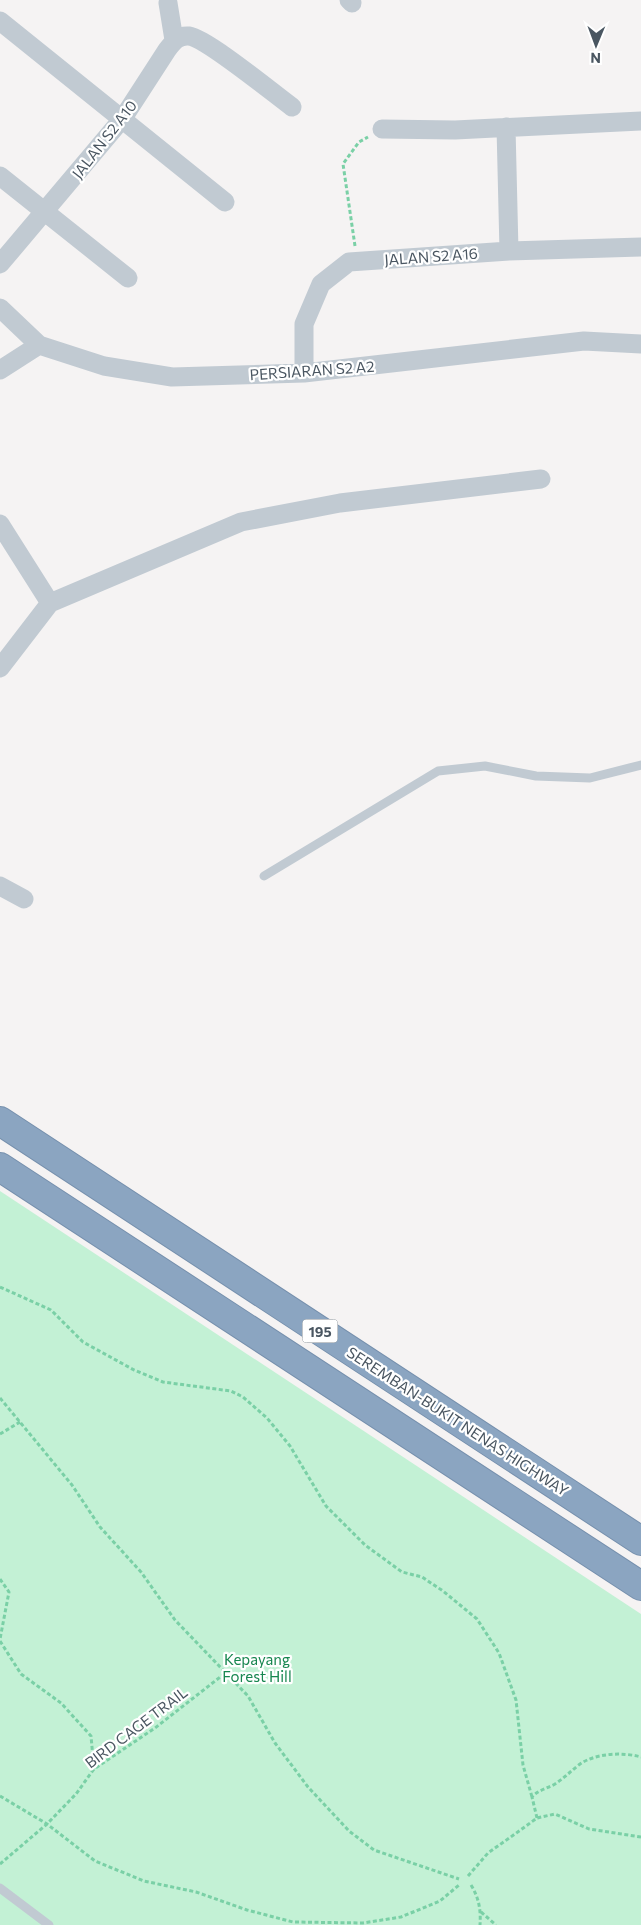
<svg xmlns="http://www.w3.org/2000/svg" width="641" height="1925" font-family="Commissioner,sans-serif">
<rect width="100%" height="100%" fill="#f5f3f3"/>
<!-- green -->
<path fill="#c3f1d5" d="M 0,1191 L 641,1614 L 641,1925 L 0,1925 Z"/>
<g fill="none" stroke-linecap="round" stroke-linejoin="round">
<!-- highway casing -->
<g stroke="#7690ad" stroke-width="30">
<path id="highway" d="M 0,1121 L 641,1541
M 0,1167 L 641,1586"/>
</g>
<!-- path -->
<path stroke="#7ad0a6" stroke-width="3" stroke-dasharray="4 2.5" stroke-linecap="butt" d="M 355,246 L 343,164 L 359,142 L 368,137
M 0,1287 L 51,1310 L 83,1342 L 134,1370 L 163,1382 L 231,1391 L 243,1397 L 267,1418 L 290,1446 L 326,1506 L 365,1545 L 402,1572 L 422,1577 L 443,1591 L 477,1619 L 499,1653 L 516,1700 L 523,1765 L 532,1797
M 0,1398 L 72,1485 L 100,1527 L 141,1572 L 175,1620 L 248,1696 L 275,1743 L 308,1787 L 349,1831 L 374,1850 L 459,1879
M 0,1434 L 20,1422
M 0,1579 L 9,1592 L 0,1639
M 0,1641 L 21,1674 L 61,1703 L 91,1736 L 94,1769
M 0,1796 L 47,1824 L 95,1861 L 144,1881 L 196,1892 L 247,1910 L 293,1922 L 363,1923 L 401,1917 L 440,1901 L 459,1885
M 537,1818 L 532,1797 C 538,1790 546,1789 555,1784 C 564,1778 571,1771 580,1764 C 596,1753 623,1752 641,1757
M 0,1864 L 47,1824 L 76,1794 L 94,1769 L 155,1728 L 224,1674
M 468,1876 L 488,1853 L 515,1834 L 537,1818 L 555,1814 L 589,1829 L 641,1837
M 471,1885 C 479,1898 481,1910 480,1925
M 481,1912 L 496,1925"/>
<!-- lane -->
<path stroke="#c1cad2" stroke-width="9" d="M 264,876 L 438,771 L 485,766 L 536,776 L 590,778 L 641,765
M 0,1888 L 49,1925"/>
<!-- street -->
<path stroke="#c1cad2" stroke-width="19" d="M 349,0 L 352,3
M 168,3 L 174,40
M 0,21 L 225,202
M 506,127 L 509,251
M 382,129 L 455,130 L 641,121
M 0,176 L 128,278
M 0,264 L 123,118 L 167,50 C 173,42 178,35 189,36 C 206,38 273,93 292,107
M 0,308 L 39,345 L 104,366 L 172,377 L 304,373 L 584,341 L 641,344
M 0,370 L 39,345
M 304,373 L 304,324 L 321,284 L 349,262 L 509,251 L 641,247
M 0,524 L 50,603
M 0,668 L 50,603 L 241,522 L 340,503 L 541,479
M 0,886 L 24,899"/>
<!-- highway -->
<use href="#highway" stroke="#8ba5c1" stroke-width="28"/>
</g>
<g text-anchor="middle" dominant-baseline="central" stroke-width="4.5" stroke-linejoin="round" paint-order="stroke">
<!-- shield labels -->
<rect fill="#fff" stroke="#808990" stroke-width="1" x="302.5" y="1319.5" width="35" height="23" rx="4"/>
<g font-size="14" font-weight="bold" fill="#4a5661">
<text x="320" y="1331">195</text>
</g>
<!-- street labels -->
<g font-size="15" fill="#4a5661" stroke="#fff">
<text transform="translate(104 139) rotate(-52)">JALAN S2 A10</text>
<text transform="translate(431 256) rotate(-4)">JALAN S2 A16</text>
<text transform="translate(312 370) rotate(-4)">PERSIARAN S2 A2</text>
<text transform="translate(458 1421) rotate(33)">SEREMBAN-BUKIT NENAS HIGHWAY</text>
<text transform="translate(136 1727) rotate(-37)">BIRD CAGE TRAIL</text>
</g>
<!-- park labels -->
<g font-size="15" fill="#17864f" stroke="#fff">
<text x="257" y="1659">Kepayang<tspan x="257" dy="17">Forest Hill</tspan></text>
</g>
</g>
<!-- north arrow -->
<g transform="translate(596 45) rotate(181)" stroke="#ffffff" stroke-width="4" paint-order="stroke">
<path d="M0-4L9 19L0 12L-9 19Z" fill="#4a5661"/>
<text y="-8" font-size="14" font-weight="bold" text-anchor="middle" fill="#4a5661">N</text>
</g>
</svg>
